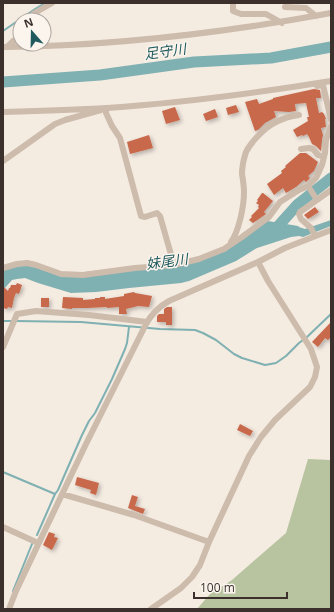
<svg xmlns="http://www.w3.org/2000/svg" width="334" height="612" font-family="'Open Sans','Noto Sans JP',sans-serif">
<defs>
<filter id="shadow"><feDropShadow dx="2" dy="2" stdDeviation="2" flood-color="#0004"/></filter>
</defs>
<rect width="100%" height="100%" fill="#f4ebe1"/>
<!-- green -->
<path fill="#b8c4a0" d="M 308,459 L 331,460 L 331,609 L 197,609 L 210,594 L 232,580 L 286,533 Z"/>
<!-- water -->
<path fill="#7fb0b2" d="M 331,220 L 331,226 L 303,237 L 299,236 L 291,237 L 257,248 L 236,261 L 189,281 L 181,283 L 129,288 L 96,292 L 71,293 L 38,283 L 25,278 L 17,279 L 12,280 L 3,290 L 3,270 L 4,269 L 28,265 L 58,275 L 202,259 L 268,221 L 298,226 L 299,227 L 305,229 Z"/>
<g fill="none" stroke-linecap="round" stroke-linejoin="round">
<!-- stream -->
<path stroke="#7fb0b2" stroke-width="2" d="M 3,31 L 35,9 L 45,3
M 3,321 L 12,321
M 16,321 L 81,322 L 160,329 L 195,330 L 203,333 L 216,340 L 234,354 L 242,358 L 265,365 L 276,363 L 286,356 L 299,343 L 307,337 L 331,314
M 3,472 L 55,494
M 37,535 L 55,494 L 58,490 L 82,435 L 89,421 L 95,413 L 112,379 L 125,349 L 127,343 L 129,327
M 13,591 L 32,544"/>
<!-- river -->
<path stroke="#7fb0b2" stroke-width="11" d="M 3,82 L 100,75 L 194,62 L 271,58 L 331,47
M 271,234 L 298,204 L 331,178"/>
</g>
<!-- building -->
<path fill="#c8694b" filter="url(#shadow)" d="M 314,89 L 320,90 L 321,98 L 316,98 L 319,113 L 322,112 L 324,114 L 326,119 L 325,119 L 326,127 L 321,128 L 323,135 L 322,140 L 321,151 L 316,146 L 312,144 L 309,137 L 307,134 L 303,136 L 302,135 L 297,137 L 293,130 L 308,121 L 307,117 L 309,117 L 306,103 L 295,104 L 296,111 L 289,112 L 274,111 L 276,117 L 265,123 L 258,130 L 255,131 L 245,102 L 257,99 L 259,104 L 273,99 L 273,98 L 282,96 Z
M 236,105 L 239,112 L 228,115 L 226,108 Z
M 175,107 L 180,120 L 166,124 L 162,111 Z
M 215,109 L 218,117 L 206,121 L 203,114 Z
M 149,135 L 153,148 L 130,154 L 127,142 Z
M 300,153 L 306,153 L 318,162 L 314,171 L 308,176 L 310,178 L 306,182 L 304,180 L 296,187 L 286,193 L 283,188 L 274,195 L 267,184 L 282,173 L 281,171 L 286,167 L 285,166 Z
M 262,193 L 263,193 L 273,201 L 264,212 L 266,214 L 253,223 L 249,220 L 252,217 L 251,216 L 259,208 L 258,207 L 259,205 L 256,203 L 258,201 L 257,200 Z
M 315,207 L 319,212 L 308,219 L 304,215 Z
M 17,283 L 22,285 L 19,294 L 16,293 L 14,298 L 12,308 L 8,307 L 7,309 L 3,308 L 3,286 L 8,291 L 9,288 L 10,288 L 11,285 L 16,285 Z
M 134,292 L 135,293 L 152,296 L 149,307 L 138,306 L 126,309 L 127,314 L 119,314 L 119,307 L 107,308 L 107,307 L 87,308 L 72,308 L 72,309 L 62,308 L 63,297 L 83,298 L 83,300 L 95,299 L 95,298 L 100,298 L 100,297 L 105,297 L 105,299 L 124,296 L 124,294 Z
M 41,298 L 49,298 L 49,307 L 41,307 Z
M 167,307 L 172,307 L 172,325 L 166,325 L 166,322 L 157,322 L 157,316 L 159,314 L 164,314 L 164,309 Z
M 331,322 L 331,337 L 328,340 L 325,338 L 318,347 L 312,342 Z
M 240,424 L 253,431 L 250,436 L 237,430 Z
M 77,477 L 99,483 L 96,495 L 90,493 L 91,490 L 75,485 Z
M 132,495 L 138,497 L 135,506 L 145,509 L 143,514 L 128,508 Z
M 49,532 L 55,534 L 54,537 L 58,538 L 52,550 L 43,545 Z"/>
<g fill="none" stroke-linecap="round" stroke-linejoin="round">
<!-- street -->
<path stroke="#cdbbac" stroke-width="6" d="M 233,3 L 233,11 L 241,14 L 266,14 L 282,23
M 285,7 L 306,8 L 316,16
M 33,20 L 32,18 L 33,14 L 52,3
M 3,47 C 113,46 223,33 331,13
M 7,47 L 13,41 L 20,39
M 317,86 L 323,85 L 331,120
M 106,108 L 106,113 L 112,126 L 120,138 L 141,216 L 145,217 L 157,213 L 160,216 L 174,265
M 3,112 C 38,111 72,110 107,108 C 182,103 257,93 331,81
M 301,149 L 309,148 L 313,149 L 318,155 L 324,157
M 3,161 L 55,124 L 65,120 L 101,110
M 308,186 L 317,200
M 315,236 L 311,228 L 301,219 L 299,214 L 300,212 L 331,190
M 231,242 C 239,231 244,206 244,192 C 244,186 243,180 242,174 C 242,167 244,158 246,152 C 249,146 254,140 259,135 C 270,123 284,117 299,115
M 3,268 L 17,264 L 27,263 L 36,265 L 61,274 L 83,275 L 135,268 L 174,265 L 199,259 L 224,249 L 242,237 L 269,217 L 280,202 L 299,190 L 308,186 L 316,178 L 322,165 L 325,153 L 326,140 L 331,126
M 3,347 L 17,314 L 36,311 L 89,315 L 147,322
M 62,494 L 134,515 L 209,542
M 3,527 L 38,543
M 9,609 L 16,591 L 86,444 L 145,326 C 151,314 158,307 169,301 L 258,262 L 285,248 L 331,230
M 151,609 L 181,588 L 192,577 L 200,565 L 209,542 L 249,456 L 261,437 L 275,420 L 310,387 L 315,377 L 317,367 L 311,349 L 268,281 L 258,262"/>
</g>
<g text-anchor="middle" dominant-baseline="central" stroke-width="3" stroke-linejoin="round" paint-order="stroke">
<!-- water labels -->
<g font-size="14" font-style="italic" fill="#1f5a5e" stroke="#fbf5ee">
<text transform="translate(165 51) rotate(-8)">足守川</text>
<text transform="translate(167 261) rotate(-7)">妹尾川</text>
</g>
</g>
<!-- border -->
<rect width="334" height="612" fill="none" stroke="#3b302b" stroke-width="8"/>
<!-- north arrow -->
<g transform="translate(32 32) rotate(340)"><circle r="19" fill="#fbf5ee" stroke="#aea6a0"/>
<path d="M0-3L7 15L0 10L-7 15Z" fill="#1f5a5e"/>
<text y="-6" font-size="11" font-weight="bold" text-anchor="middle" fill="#3b302b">N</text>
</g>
<!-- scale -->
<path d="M194 592v6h93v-6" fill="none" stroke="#3b302b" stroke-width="2"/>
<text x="200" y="592" font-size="12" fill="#3b302b" stroke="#fbf5ee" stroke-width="3" paint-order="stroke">100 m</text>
</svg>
